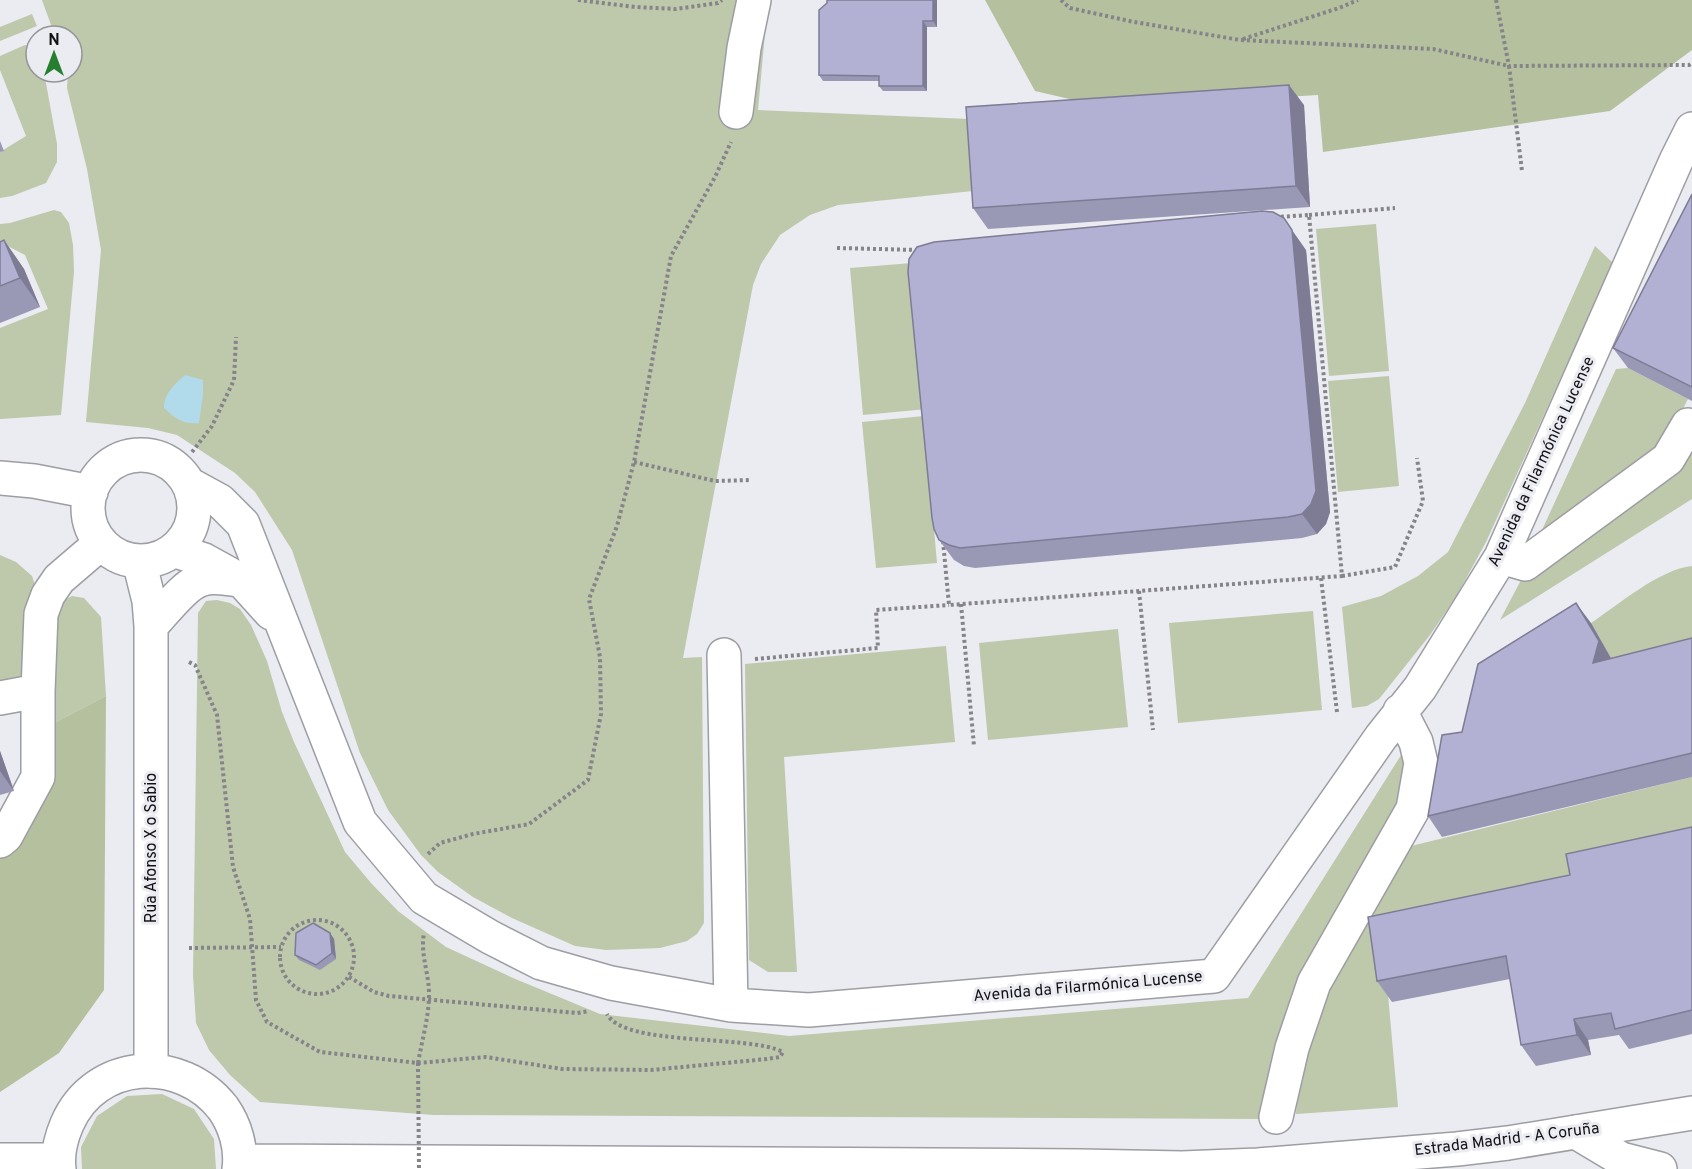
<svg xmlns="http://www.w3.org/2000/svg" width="1692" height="1169" font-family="Overpass,sans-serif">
<rect width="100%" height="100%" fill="#ebebf2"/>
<!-- green -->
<path fill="#bec8ab" d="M 42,0 L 768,0 L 758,110 L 969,119 L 973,191 L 838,205 L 810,215 L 780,235 L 761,264 L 753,285 L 683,658 L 702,657 L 704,923 L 697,934 L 687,941 L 660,948 L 606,950 L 575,946 L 512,918 L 473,897 L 438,872 L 421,855 L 388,810 L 360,753 L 292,550 L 255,492 L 235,473 L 177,435 L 148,428 L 86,422 L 101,250 L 87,169 L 67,88 L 68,72 L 72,72 L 72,36 L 55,36 Z
M 32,14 L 37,26 L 0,41 L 0,27 Z
M 25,45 L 36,47 L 36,72 L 44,72 L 57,144 L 57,162 L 46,183 L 12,196 L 0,198 L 0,152 L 26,136 L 0,70 L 0,56 Z
M 54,210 L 61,212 L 69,223 L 73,245 L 74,272 L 61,415 L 0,419 L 0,328 L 48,309 L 25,255 L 0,242 L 0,224 L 10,223 Z
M 1376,224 L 1389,371 L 1329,376 L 1316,229 Z
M 1595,246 L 1613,263 L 1486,542 L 1457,595 L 1430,635 L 1379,699 L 1367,706 L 1352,708 L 1342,607 L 1381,596 L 1418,576 L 1448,552 L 1525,403 Z
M 912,263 L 927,409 L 863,415 L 850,268 Z
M 1628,368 L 1688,399 L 1658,457 L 1536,543 L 1616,369 Z
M 1389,376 L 1399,486 L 1338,492 L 1328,381 Z
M 924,416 L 937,563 L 876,568 L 862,422 Z
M 1692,448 L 1692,499 L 1500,620 L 1521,580 Z
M 0,555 L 16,562 L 32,576 L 38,594 L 21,679 L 0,684 Z
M 1692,566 L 1692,662 L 1613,662 L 1591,623 C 1618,605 1660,569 1692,566 Z
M 72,596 L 84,598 L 101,617 L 106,696 L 54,723 L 50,623 L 63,601 Z
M 217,600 L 230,603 L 240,609 L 251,625 L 267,661 L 282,712 L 294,742 L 345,852 L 371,883 L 398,911 L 446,947 L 513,978 L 600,1014 L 789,1036 L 1248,998 L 1403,752 L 1408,798 L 1261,1119 L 434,1115 L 260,1102 L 230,1075 L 209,1050 L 196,1023 L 193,975 L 198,613 L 206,601 Z
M 1313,611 L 1322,710 L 1178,723 L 1169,623 Z
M 1118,629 L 1128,727 L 988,740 L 979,643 Z
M 946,646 L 955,742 L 784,757 L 797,972 L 768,972 L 749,960 L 745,664 Z
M 1692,777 L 1692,851 L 1383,938 L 1398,1107 L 1296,1114 L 1301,1039 L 1403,848 Z
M 162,1094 L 194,1109 L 214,1139 L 216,1169 L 82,1169 L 81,1147 L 97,1116 L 127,1096 Z"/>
<!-- forest -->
<path fill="#b5c09e" d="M 985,0 L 1692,0 L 1692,50 L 1610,111 L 1323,152 L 1318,95 L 1104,107 L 1035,91 Z
M 106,696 L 104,990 L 59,1053 L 0,1092 L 0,856 L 55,773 L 54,723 Z"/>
<!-- water -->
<path fill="#b1daea" d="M 185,375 L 203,380 L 203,395 L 199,423 C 183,425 175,418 164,408 C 164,393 175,384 185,375 Z"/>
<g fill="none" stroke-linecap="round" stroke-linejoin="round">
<!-- minor casing -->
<g stroke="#9d9da4" stroke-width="36">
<path id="minor" d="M 736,112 L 744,48 L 754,0
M88 508a53 53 0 1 1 106 0a53 53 0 1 1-106 0Z
M 0,478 L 34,481 L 91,492
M 189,484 L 220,501 L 243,524 L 360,822 L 424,898 L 490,937 L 541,963 L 611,983 L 731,1005 L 809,1010 L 1214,976 L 1381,737 L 1420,688 L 1501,557 L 1676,161 L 1692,129
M 173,550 L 204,560 L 242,581 L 271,613
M 1501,557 L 1525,564 L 1668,459 L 1688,425
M 139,561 L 149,601 L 151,626 L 151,1071
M 151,626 C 163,614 184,585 200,580 C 212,575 225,578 238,580
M 724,655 L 731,1005
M 0,698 L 38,691
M 0,841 L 6,836 L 38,777 L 38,691 L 41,614 L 48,595 L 59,579 L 101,543
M 1276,1117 L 1292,1048 L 1314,983 L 1413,809 L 1421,763 L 1416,742 L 1400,711
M 1576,1132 L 1621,1159 L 1660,1169"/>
</g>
<!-- highway casing -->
<g stroke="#9d9da4" stroke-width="36">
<path id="highway" d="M 0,1160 L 58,1160
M 241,1161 L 1081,1166 L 1182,1168 L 1258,1165 L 1457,1149 L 1508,1143 L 1692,1113
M 59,1169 C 57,1153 61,1138 67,1124 C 95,1059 181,1054 223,1108 C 235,1125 242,1148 239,1169"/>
</g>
<!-- path -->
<path stroke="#848489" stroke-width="4" stroke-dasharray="3 3" stroke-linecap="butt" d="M 578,0 L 635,7 L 676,9 L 718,3 L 722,0
M 1061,0 L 1070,8 L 1134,22 L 1240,40 L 1433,49 L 1509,66 L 1522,171
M 1496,0 L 1509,66 L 1689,65 L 1692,63
M 1243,39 L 1339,8 L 1358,0
M 1309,215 L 1395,208
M 837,248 L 918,250
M 192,452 L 212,426 L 234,380 L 236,337
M 634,462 L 715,481 L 751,480
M 943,541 L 949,605 L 1342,576 L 1309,215 L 1278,217
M 1342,576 L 1395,567 L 1423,501 L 1417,458
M 1321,578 L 1337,712
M 1139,591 L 1153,730
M 961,604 L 974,746
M 755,659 L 878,648 L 876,610 L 949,605
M 189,662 L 195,665 L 217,715 L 233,867 L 250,919 L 256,1000 L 267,1022 L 320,1052 L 418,1063 L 486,1057 L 562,1069 L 651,1070 L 767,1059 L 780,1057 L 783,1052 C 748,1034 624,1047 607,1014
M 428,854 L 440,843 L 473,834 L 529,824 L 588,780 L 601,714 L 600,657 L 589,599 L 617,526 L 634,462 L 671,256 L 715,177 L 731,142
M280 957a37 37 0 1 1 74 0a37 37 0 1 1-74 0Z
M 189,948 L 281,947
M 349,977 L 374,992 L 389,996 L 577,1013 L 589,1011
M 418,1063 C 422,1040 429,1017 429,994 C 429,973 420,954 424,933"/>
<!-- minor -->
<use href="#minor" stroke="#fff" stroke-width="33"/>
<!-- highway -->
<use href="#highway" stroke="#fff" stroke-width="33"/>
<!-- path-bridge -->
<path stroke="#848489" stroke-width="4" stroke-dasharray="3 3" stroke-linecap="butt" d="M 418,1063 L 419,1169"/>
</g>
<!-- wall -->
<path fill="#9998b5" d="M 827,0 L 937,0 L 937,27 L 927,27 L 927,91 L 883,91 L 879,86 L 879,81 L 823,81 L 819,75 Z
M 1304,105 L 1310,207 L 988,229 L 973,208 Z
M 0,141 L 4,151 L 0,152 Z
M 1692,194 L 1692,401 L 1628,368 L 1613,348 Z
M 4,240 L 24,269 L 40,307 L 0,323 L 0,242 Z
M 1306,250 L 1330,512 L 1326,524 L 1317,534 L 1302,538 L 975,568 L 964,566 L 954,560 L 939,540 Z
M 1591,623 L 1611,658 L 1692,638 L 1692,777 L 1442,837 L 1428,816 L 1462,732 Z
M 0,751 L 14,791 L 0,795 Z
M 1692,827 L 1692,1034 L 1629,1049 L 1619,1035 L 1588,1040 L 1591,1055 L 1536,1066 L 1521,1045 L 1510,979 L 1392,1002 L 1377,981 L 1570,875 Z
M 330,933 L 334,939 L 336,959 L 320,970 L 299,960 L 295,955 Z"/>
<!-- shaded-wall -->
<path fill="#7d7c94" d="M 933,0 L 937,0 L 937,27 L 933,21 Z
M 923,21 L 927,27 L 927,91 L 923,86 Z
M 1289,85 L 1304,105 L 1310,207 L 1296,186 Z
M 1292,230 L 1306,250 L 1330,512 L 1326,524 L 1317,534 L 1302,514 Z
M 4,240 L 24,269 L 40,307 L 20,278 Z
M 1576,603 L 1591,623 L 1613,662 L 1593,663 Z
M 0,751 L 14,791 L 0,771 Z
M 330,933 L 334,939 L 336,959 L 332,953 Z
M 1574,1019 L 1588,1040 L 1591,1055 L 1577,1035 Z"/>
<!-- building -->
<path fill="#b2b1d3" stroke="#7d7c94" stroke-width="1.5" d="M 827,0 L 933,0 L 933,21 L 923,21 L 923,86 L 879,86 L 879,76 L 819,75 L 819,10 L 827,3 Z
M 1289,85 L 1296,186 L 973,208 L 966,107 Z
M 1692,194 L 1692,387 L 1613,348 Z
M 1262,211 L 1273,212 L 1284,218 L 1292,230 L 1316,491 L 1311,504 L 1302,514 L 1288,517 L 960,548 L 949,545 L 939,540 L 934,529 L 932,518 L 908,272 L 909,259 L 917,247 L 934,242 Z
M 4,240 L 20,278 L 0,286 L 0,242 Z
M 1576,603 L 1599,641 L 1593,663 L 1692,638 L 1692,753 L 1428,816 L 1442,735 L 1462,732 L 1478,664 Z
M 1692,827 L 1692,1010 L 1615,1029 L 1611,1013 L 1574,1019 L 1577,1035 L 1521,1045 L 1506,956 L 1377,981 L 1368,917 L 1570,875 L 1566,854 Z
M 313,923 L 330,933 L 332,953 L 316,965 L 295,955 L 296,933 Z"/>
<g text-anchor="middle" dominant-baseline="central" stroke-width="6" stroke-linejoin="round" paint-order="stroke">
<!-- street labels -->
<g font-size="16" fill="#121114" stroke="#ebebf2">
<text transform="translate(1542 462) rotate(-65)">Avenida da Filarmónica Lucense</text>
<text transform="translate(152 848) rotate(-90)">Rúa Afonso X o Sabio</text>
<text transform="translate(1088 987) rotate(-5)">Avenida da Filarmónica Lucense</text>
<text transform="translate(1507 1140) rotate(-7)">Estrada Madrid - A Coruña</text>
</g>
</g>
<!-- north arrow -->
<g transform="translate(54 54)"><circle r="28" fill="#ebebf2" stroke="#949499" stroke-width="1.5"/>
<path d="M0-4.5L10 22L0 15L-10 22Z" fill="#267f2e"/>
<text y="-9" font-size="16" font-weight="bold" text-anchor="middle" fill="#121114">N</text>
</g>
</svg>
